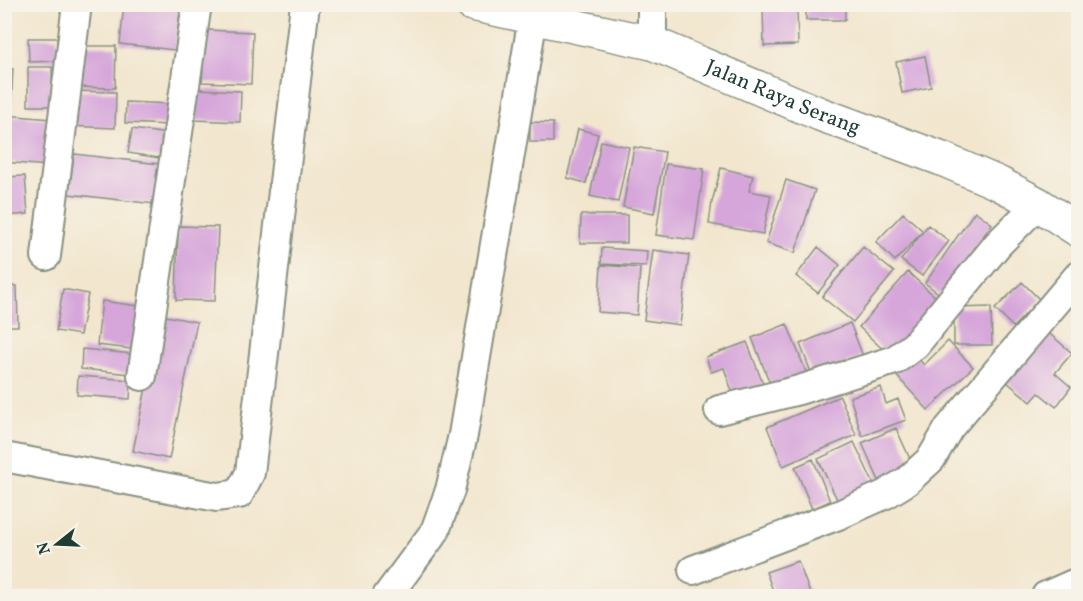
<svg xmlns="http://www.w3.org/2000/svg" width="1083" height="601" font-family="Vollkorn,serif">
<rect width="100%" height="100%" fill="#f7f3e8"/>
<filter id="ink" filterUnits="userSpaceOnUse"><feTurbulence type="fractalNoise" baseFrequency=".0167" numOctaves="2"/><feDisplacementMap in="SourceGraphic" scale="12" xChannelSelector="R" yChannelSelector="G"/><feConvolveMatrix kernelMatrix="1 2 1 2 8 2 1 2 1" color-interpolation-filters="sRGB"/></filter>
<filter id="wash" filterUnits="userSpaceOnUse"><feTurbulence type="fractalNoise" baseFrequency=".008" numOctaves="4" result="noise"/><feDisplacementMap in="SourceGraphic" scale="24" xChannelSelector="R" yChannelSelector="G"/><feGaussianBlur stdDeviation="1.35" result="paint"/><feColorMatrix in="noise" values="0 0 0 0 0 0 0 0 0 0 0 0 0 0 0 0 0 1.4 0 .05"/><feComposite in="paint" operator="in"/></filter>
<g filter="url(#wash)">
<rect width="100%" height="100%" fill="#f2e6ce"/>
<g id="blocks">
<!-- building -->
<path fill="#d6a6da" d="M 124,4 L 181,4 L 175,50 L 120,44 Z
M 806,4 L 845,4 L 845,20 L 806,20 Z
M 763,7 L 797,7 L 798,45 L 764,46 Z
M 205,30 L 253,32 L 251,84 L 202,82 Z
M 28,38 L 57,38 L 58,61 L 29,62 Z
M 74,46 L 116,46 L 115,88 L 74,87 Z
M 925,56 L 931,87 L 902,93 L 896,62 Z
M 28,67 L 52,67 L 52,106 L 28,106 Z
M 4,68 L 13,69 L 11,104 L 4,104 Z
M 196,89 L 241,91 L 240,122 L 195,120 Z
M 68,91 L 116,92 L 115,128 L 67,126 Z
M 126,102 L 170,104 L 169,125 L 125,123 Z
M 4,115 L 52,119 L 48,166 L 4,162 Z
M 530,122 L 553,123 L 553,142 L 530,142 Z
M 132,129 L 175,135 L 171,160 L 128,153 Z
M 578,129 L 598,134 L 586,183 L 567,178 Z
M 601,141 L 629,147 L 618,202 L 590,196 Z
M 634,147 L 665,152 L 654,213 L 623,207 Z
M 74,154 L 168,165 L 163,205 L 69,194 Z
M 666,164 L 704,169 L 694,240 L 656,235 Z
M 721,168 L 753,176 L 749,191 L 771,195 L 763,234 L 709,224 L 712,202 Z
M 25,176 L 28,214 L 4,216 L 4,177 Z
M 786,180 L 815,190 L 795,253 L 766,243 Z
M 975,211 L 992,224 L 941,295 L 925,283 Z
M 903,213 L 923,231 L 895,261 L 876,242 Z
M 581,215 L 627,215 L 627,243 L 580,243 Z
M 928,225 L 949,241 L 922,276 L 901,260 Z
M 178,226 L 218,227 L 215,301 L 176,300 Z
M 818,247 L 840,265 L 818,293 L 796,276 Z
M 863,247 L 894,272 L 853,322 L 822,297 Z
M 602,248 L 647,251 L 646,266 L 601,264 Z
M 653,250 L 689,255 L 680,325 L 644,320 Z
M 601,265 L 640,268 L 637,315 L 598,312 Z
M 908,272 L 941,302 L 891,357 L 859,327 Z
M 1022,282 L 1040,300 L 1013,327 L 995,309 Z
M 4,286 L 17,286 L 18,326 L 4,326 Z
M 63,289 L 88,294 L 80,335 L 56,331 Z
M 102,301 L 146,307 L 140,350 L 97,345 Z
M 991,307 L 992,345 L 954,345 L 954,308 Z
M 161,315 L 197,322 L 169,459 L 133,451 Z
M 850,323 L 863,356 L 813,377 L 800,344 Z
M 787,324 L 806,372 L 771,386 L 752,338 Z
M 1043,328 L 1072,353 L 1055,373 L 1071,387 L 1056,407 L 1039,393 L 1031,402 L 1002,378 Z
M 948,341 L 973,367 L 928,410 L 894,373 L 915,355 L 924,365 Z
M 747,342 L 765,389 L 735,400 L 724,368 L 711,372 L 706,357 Z
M 82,349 L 133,354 L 131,374 L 81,369 Z
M 78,376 L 131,380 L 130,399 L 77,395 Z
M 881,387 L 886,404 L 898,399 L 906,420 L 862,436 L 850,397 Z
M 840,396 L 856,435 L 783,466 L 767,427 Z
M 896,428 L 915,470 L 881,485 L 862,443 Z
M 854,442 L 878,493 L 842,510 L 818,459 Z
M 813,459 L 830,501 L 812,509 L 795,467 Z
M 798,561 L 811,596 L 775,596 L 766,572 Z"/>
</g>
</g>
<g filter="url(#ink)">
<use href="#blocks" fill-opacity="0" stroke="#889281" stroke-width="1.5"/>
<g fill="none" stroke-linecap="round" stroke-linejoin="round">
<!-- minor casing -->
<g stroke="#889281" stroke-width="32">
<path id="minor" d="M 652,43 L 652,4
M 46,256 L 77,4
M 142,376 L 197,4
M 719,410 L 799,390 L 895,360 L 915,345 L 998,244 L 1038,204
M 4,457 L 217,497 L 239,494 L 250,473 L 305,4
M 693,570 L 841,514 L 886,494 L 907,481 L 931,459 L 949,428 L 1078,276
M 387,596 L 435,531 L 450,490 L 463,435 L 533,17
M 1046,596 L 1078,582"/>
</g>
<!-- highway casing -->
<g stroke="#889281" stroke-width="36">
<g id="highway">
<path id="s1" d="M 472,4 L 652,43 L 820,114 L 942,159 L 1000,184 L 1038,204 L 1078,230"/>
</g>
</g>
<!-- minor -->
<use href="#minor" stroke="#fff" stroke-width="28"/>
<!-- highway -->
<use href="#highway" stroke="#fff" stroke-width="33"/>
</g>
</g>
<g text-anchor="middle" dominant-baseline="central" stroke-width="5" stroke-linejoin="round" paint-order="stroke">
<!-- street labels -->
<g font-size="21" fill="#1f3d34" stroke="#f7f3e8">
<text stroke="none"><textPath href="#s1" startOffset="326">Jalan Raya Serang</textPath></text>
</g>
</g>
<!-- margin -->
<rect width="1083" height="601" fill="none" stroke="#f7f3e8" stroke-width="24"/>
<!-- north arrow -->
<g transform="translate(57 544) rotate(252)" stroke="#f7f3e8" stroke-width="4.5" paint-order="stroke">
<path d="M0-4.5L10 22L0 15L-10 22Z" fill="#1f3d34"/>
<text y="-9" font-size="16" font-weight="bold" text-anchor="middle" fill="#1f3d34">N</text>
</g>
</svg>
